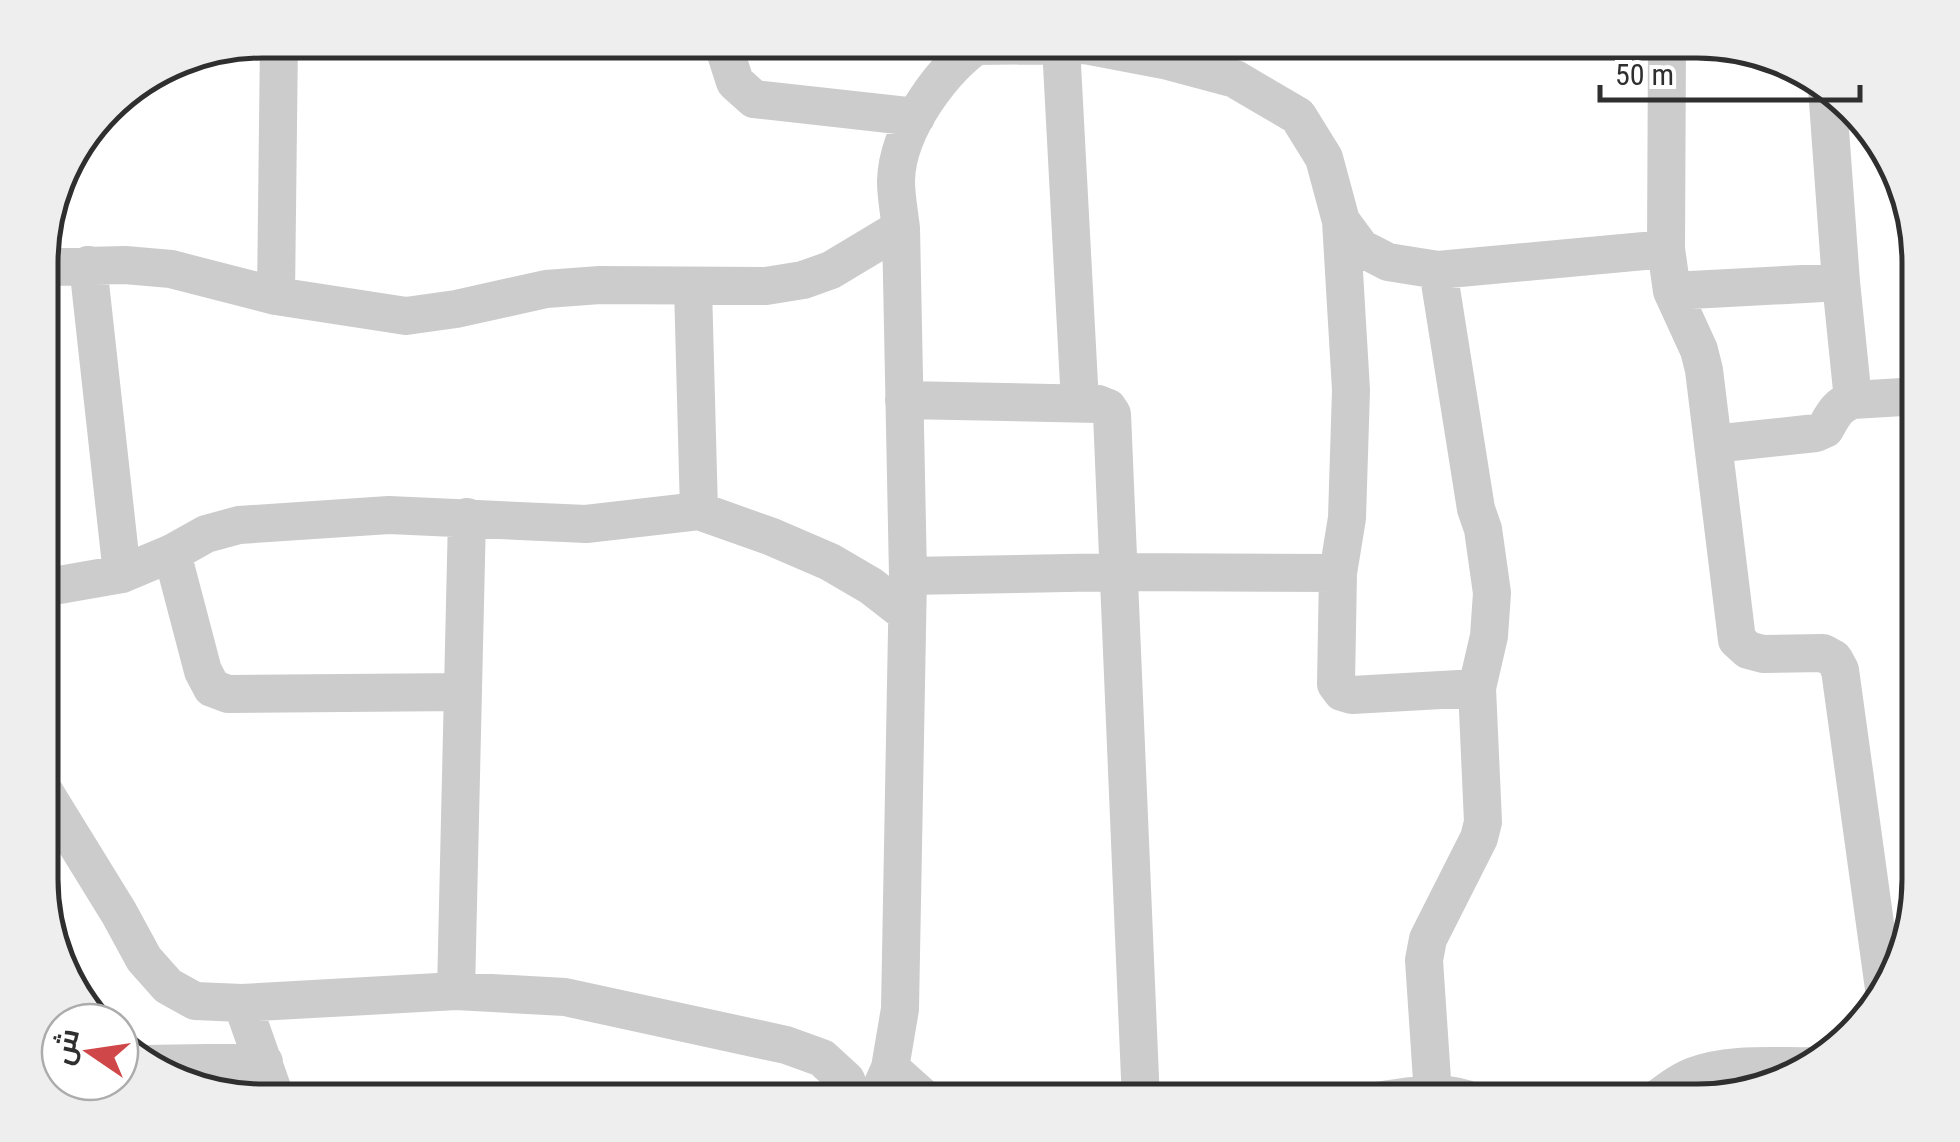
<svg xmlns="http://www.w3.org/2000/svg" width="1960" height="1142" font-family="'Roboto Condensed',Cairo,sans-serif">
<rect width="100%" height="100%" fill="#fff"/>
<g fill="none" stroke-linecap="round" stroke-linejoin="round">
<!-- minor -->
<path stroke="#ccc" stroke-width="38" d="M 725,40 L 726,54 L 735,82 L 754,99 L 916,117
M 1667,40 L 1666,249 L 1672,291 L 1699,350 L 1704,370 L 1737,640 L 1748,650 L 1763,654 L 1823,653 L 1834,659 L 1840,670 L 1885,996
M 975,46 L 1085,45 L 1164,60 L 1235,79 L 1298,116 L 1324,158 L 1341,221 L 1351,390 L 1347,518 L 1338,573 L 1336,684 L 1342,692 L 1352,695 L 1477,688
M 1061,46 L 1080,403
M 1827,88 L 1841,282 L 1853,400
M 1341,221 L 1361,248 L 1388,262 L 1438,270 L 1666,249
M 88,265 L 122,574
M 42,267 L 125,265 L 171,269 L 276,296 L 406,316 L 456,309 L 546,289 L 600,285 L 766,286 L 803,280 L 831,270 L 901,228
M 693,287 L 699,511
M 1672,291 L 1841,282
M 276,296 L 279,40
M 904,400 L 1098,404 L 1108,408 L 1112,414 L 1141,1102
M 1713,444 L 1816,433 L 1825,429 C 1833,415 1837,405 1853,400 L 1919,396
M 172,553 L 203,671 L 212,688 L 228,694 L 463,692
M 908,576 L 1118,572 L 1338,573
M 42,588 L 122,574 L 172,553 L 206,534 L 239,525 L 389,515 L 586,524 L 699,511 L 772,537 L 830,562 L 871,586 L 907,614
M 42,788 L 119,913 L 144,959 L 168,986 L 195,1001 L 242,1003 L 456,991 L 565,997 L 786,1045 L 822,1058 L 846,1080 L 855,1102
M 456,991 L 467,517
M 242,1003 L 277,1102
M 143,1064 L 264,1062
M 890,1068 L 928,1102
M 1433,1095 L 1424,960 L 1428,939 L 1479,838 L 1483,822 L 1477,688 L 1489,636 L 1492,593 L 1483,529 L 1476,509 L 1438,270
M 875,1102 L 890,1068 L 900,1009 L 908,576 L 901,228 C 899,212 896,196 896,181 C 897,130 943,66 985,40
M 1368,1102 C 1401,1098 1442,1087 1473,1102
M 1653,1102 C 1666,1092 1679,1082 1694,1076 C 1730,1062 1777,1067 1815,1066"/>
</g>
<!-- crop -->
<path d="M0 0H1960V1142H0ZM263 58H1697A205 205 0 0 1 1902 263V879A205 205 0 0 1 1697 1084H263A205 205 0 0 1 58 879V263A205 205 0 0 1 263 58Z" fill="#eee" fill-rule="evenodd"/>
<path fill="none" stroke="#2f2f2f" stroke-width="5" d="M263 58H1697A205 205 0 0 1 1902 263V879A205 205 0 0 1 1697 1084H263A205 205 0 0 1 58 879V263A205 205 0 0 1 263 58Z"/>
<!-- north arrow -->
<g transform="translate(90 1052) rotate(283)"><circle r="48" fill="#ffffff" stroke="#acacac" stroke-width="2.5"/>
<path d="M0-8L18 38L0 25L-18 38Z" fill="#d04749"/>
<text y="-15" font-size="28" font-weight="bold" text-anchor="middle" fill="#2f2f2f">ش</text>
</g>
<!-- scale -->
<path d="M1600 85v15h260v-15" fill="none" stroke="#2f2f2f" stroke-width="5"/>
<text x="1615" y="85" font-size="30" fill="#2f2f2f" stroke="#ffffff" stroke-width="8" paint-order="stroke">50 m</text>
</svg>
